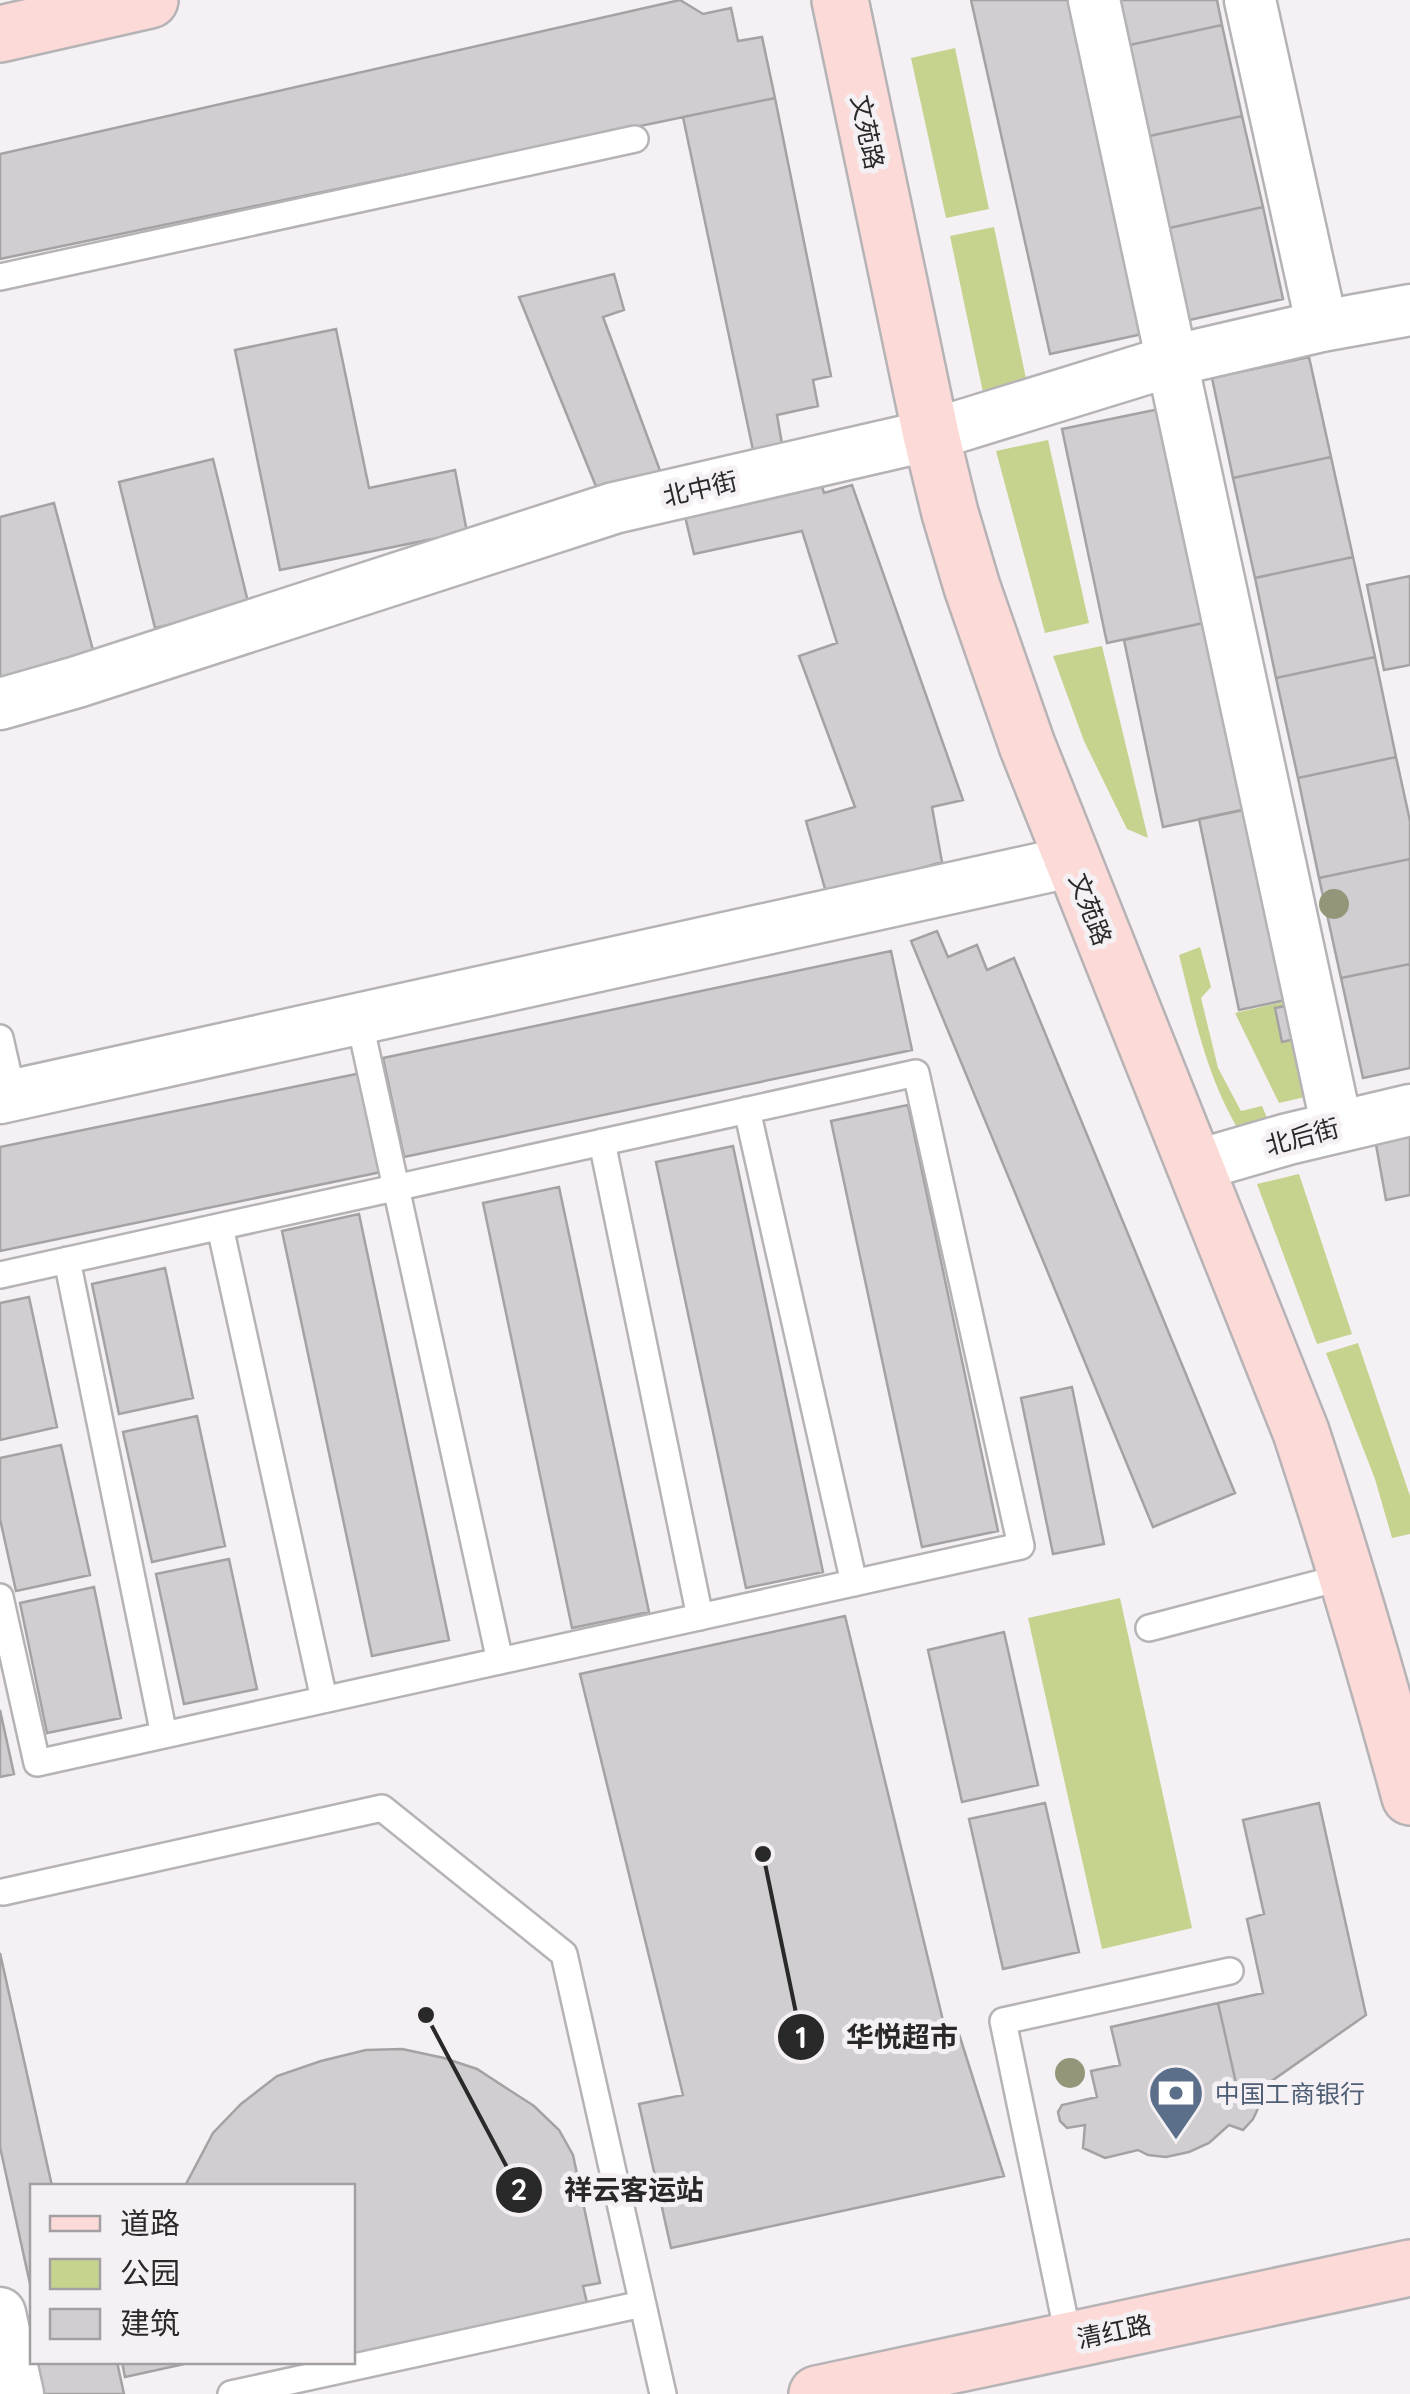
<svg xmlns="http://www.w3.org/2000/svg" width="1410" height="2394" font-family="Quicksand,'Noto Sans SC',sans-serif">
<rect width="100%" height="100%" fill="#f4f0f3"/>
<!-- green -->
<path fill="#c5d38e" d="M 955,48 L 989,209 L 946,218 L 911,58 Z
M 994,227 L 1028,388 L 984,397 L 950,236 Z
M 1048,440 L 1089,623 L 1045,633 L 996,451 Z
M 1102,646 L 1148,838 L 1127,829 L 1084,741 L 1053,656 Z
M 1200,947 L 1211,987 L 1201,998 L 1218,1068 L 1241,1111 L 1262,1106 L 1274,1134 L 1245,1140 C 1208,1084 1195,1019 1179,955 Z
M 1288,1001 L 1309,1096 L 1279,1103 L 1235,1013 Z
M 1299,1174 L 1352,1334 L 1317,1344 L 1257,1184 Z
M 1358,1343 L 1410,1496 L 1410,1534 L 1392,1538 L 1375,1479 L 1326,1353 Z
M 1120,1598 L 1192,1928 L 1102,1949 L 1028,1618 Z"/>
<!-- building -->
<path fill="#d1ced1" stroke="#a5a2a4" stroke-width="2.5" d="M 680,0 L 703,14 L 731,8 L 738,41 L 762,37 L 775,98 L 0,259 L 0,154 Z
M 971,0 L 1073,0 L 1147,333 L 1050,354 Z
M 1114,0 L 1217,0 L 1222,25 L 1125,46 Z
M 1222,25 L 1242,116 L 1145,137 L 1125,46 Z
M 775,98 L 831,376 L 813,380 L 818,406 L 777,415 L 782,444 L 753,450 L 683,117 Z
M 1242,116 L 1263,207 L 1165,229 L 1145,137 Z
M 1263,207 L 1283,299 L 1185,321 L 1165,229 Z
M 614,274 L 624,310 L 603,317 L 662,476 L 604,506 L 519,297 Z
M 336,329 L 369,488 L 455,470 L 467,532 L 280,570 L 235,350 Z
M 1309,357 L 1331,457 L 1233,478 L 1212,378 Z
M 1169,407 L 1213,621 L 1107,643 L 1062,429 Z
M 1331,457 L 1353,557 L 1255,578 L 1233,478 Z
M 213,459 L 249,606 L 155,628 L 119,482 Z
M 818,474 L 824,493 L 852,485 L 963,800 L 932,807 L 942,862 L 827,896 L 806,821 L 855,807 L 799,656 L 837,643 L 802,531 L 694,554 L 683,508 Z
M 54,503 L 94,654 L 0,680 L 0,517 Z
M 1353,557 L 1375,657 L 1276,678 L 1255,578 Z
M 1410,576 L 1410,665 L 1384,670 L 1367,585 Z
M 1213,621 L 1253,808 L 1163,827 L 1124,640 Z
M 1375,657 L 1396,757 L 1298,778 L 1276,678 Z
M 1396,757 L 1410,821 L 1410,859 L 1319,878 L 1298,778 Z
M 1260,806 L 1300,997 L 1239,1010 L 1199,819 Z
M 1410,859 L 1410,964 L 1341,978 L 1319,878 Z
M 937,931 L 948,957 L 977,945 L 987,970 L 1014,958 L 1235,1493 L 1153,1527 L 911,941 Z
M 891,951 L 912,1050 L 404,1157 L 383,1058 Z
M 1410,964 L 1410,1068 L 1363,1078 L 1341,978 Z
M 1300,1003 L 1308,1036 L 1282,1042 L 1275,1008 Z
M 366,1072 L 386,1171 L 0,1251 L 0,1147 Z
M 908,1105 L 998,1531 L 922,1547 L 831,1121 Z
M 1410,1133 L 1410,1195 L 1386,1200 L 1375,1139 Z
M 733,1146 L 823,1572 L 746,1588 L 656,1162 Z
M 559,1187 L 649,1612 L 572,1628 L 483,1203 Z
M 359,1214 L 449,1640 L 372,1656 L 282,1231 Z
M 165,1268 L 193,1398 L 119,1414 L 92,1284 Z
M 29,1297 L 57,1427 L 0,1440 L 0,1303 Z
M 1072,1387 L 1104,1544 L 1053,1554 L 1021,1398 Z
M 197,1416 L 225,1546 L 152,1562 L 123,1432 Z
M 61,1445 L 90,1575 L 16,1591 L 0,1519 L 0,1458 Z
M 229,1559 L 257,1689 L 184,1704 L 156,1574 Z
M 94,1587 L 121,1718 L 47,1733 L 20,1603 Z
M 845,1616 L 947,2037 L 959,2034 L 1004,2176 L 671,2248 L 639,2104 L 683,2095 L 580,1674 Z
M 1004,1632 L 1038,1785 L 962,1802 L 928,1650 Z
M 0,1710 L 14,1774 L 0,1777 Z
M 1045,1803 L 1079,1952 L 1003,1969 L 969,1819 Z
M 1319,1803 L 1366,2015 L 1263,2087 L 1238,2092 L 1218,2003 L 1263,1993 L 1247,1919 L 1264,1914 L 1243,1820 Z
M 0,1953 L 52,2186 L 32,2186 L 32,2293 L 0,2147 Z
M 1218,2003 L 1238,2092 L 1263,2087 L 1261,2102 L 1253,2119 L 1243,2130 L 1229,2125 L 1209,2143 L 1189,2152 L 1166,2157 L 1148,2155 L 1138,2150 L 1105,2158 L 1083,2148 L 1085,2125 L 1067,2128 L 1060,2121 L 1058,2112 L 1062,2105 L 1097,2097 L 1091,2071 L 1120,2065 L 1111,2027 Z
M 402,2049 L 444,2058 L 477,2069 L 534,2106 L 559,2130 L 573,2155 L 600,2283 L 583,2286 L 588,2307 L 352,2359 L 352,2186 L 185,2186 L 213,2133 L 241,2104 L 277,2076 L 321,2061 L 366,2050 Z
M 34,2362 L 117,2362 L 124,2394 L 41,2394 Z
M 122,2362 L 189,2362 L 189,2363 L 125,2377 Z"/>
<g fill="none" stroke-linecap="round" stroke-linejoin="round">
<!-- lane casing -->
<g stroke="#b6b3b6" stroke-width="30">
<path id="lane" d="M 0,277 L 635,139
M 359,1019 L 500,1661
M 0,1038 L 13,1095
M 747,1110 L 854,1583
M 602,1142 L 700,1617
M 220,1227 L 324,1699
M 67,1260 L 164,1735
M 0,1275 L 916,1073 L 1021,1546 L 37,1763 L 0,1597
M 1149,1628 L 1347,1576
M 3,1892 L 382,1808 L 564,1954 L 663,2394
M 1069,2340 L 1003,2021 L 1230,1971
M 231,2394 L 642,2304"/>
</g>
<!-- street casing -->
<g stroke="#b6b3b6" stroke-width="55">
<path id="street" d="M 1094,0 L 1337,1127
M 1250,0 L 1322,326
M 0,704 L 77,682 L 614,508 L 931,435 L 1171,361 L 1322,326 L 1410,310
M 0,1098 L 1074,861
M 1195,1166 L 1288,1139 L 1410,1110
M 0,2313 L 18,2394"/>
</g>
<!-- secondary casing -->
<g stroke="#b6b3b6" stroke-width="60">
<path id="secondary" d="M 840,0 L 931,435 L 950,513 L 972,587 L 1027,745 L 1301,1432 C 1341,1553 1377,1675 1410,1797
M 0,34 L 150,0
M 817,2394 L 1410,2268"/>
</g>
<!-- lane -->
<use href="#lane" stroke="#fff" stroke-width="25"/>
<!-- street -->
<use href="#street" stroke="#fff" stroke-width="50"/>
<!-- secondary -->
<use href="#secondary" stroke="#fbdad7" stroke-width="55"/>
</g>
<!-- trees -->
<g fill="#939679">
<circle cx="1334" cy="904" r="15"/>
<circle cx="1070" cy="2073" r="15"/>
</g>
<!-- icons -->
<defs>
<g id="bank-pin" transform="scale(2.875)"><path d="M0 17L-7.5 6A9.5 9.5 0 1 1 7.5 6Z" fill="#5c6f8a" stroke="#f4f0f3"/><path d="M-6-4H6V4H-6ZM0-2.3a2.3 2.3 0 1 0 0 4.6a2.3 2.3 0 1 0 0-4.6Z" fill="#fff"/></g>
</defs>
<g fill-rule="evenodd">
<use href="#bank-pin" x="1176" y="2093"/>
</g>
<g text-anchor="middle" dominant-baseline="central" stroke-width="10" stroke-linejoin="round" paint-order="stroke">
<!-- street labels -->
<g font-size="25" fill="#2a292a" stroke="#f4f0f3">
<text transform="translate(868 132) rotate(78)">文苑路</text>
<text transform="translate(700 488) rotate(-13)">北中街</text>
<text transform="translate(1091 909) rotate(69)">文苑路</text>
<text transform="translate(1302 1136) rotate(-15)">北后街</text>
<text transform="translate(1114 2331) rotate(-12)">清红路</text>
</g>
<!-- service labels -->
<g font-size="25" fill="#4e5e75" stroke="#f4f0f3" text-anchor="start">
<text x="1215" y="2093">中国工商银行</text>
</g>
</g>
<!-- callouts -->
<path fill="none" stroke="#2a292a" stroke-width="4" d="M763 1854L801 2037M426 2015L519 2190"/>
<g fill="#2a292a" stroke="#f4f0f3" stroke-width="4">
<circle cx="763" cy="1854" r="10"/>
<circle cx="426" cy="2015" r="10"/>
<circle cx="801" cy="2037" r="25"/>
<circle cx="519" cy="2190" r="25"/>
</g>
<g font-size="30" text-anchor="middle" font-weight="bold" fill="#fff">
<text x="801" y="2048">1</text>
<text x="519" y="2200">2</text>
</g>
<g font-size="28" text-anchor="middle" font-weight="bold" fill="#2a292a" stroke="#f4f0f3" stroke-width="10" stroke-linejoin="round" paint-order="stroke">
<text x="902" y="2047">华悦超市</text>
<text x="634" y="2200">祥云客运站</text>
</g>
<!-- legend -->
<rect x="30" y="2184" width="325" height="180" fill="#f4f0f3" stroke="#a3a0a3" stroke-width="2.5"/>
<rect x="50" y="2216" width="50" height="15" fill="#fbdad7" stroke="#a3a0a3" stroke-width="2.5"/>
<text x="120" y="2234" font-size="30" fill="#2a292a">道路</text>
<rect x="50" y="2259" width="50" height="30" fill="#c5d38e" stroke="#a3a0a3" stroke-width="2.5"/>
<text x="120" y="2284" font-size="30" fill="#2a292a">公园</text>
<rect x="50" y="2309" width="50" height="30" fill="#d1ced1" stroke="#a3a0a3" stroke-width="2.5"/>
<text x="120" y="2334" font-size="30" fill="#2a292a">建筑</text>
</svg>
